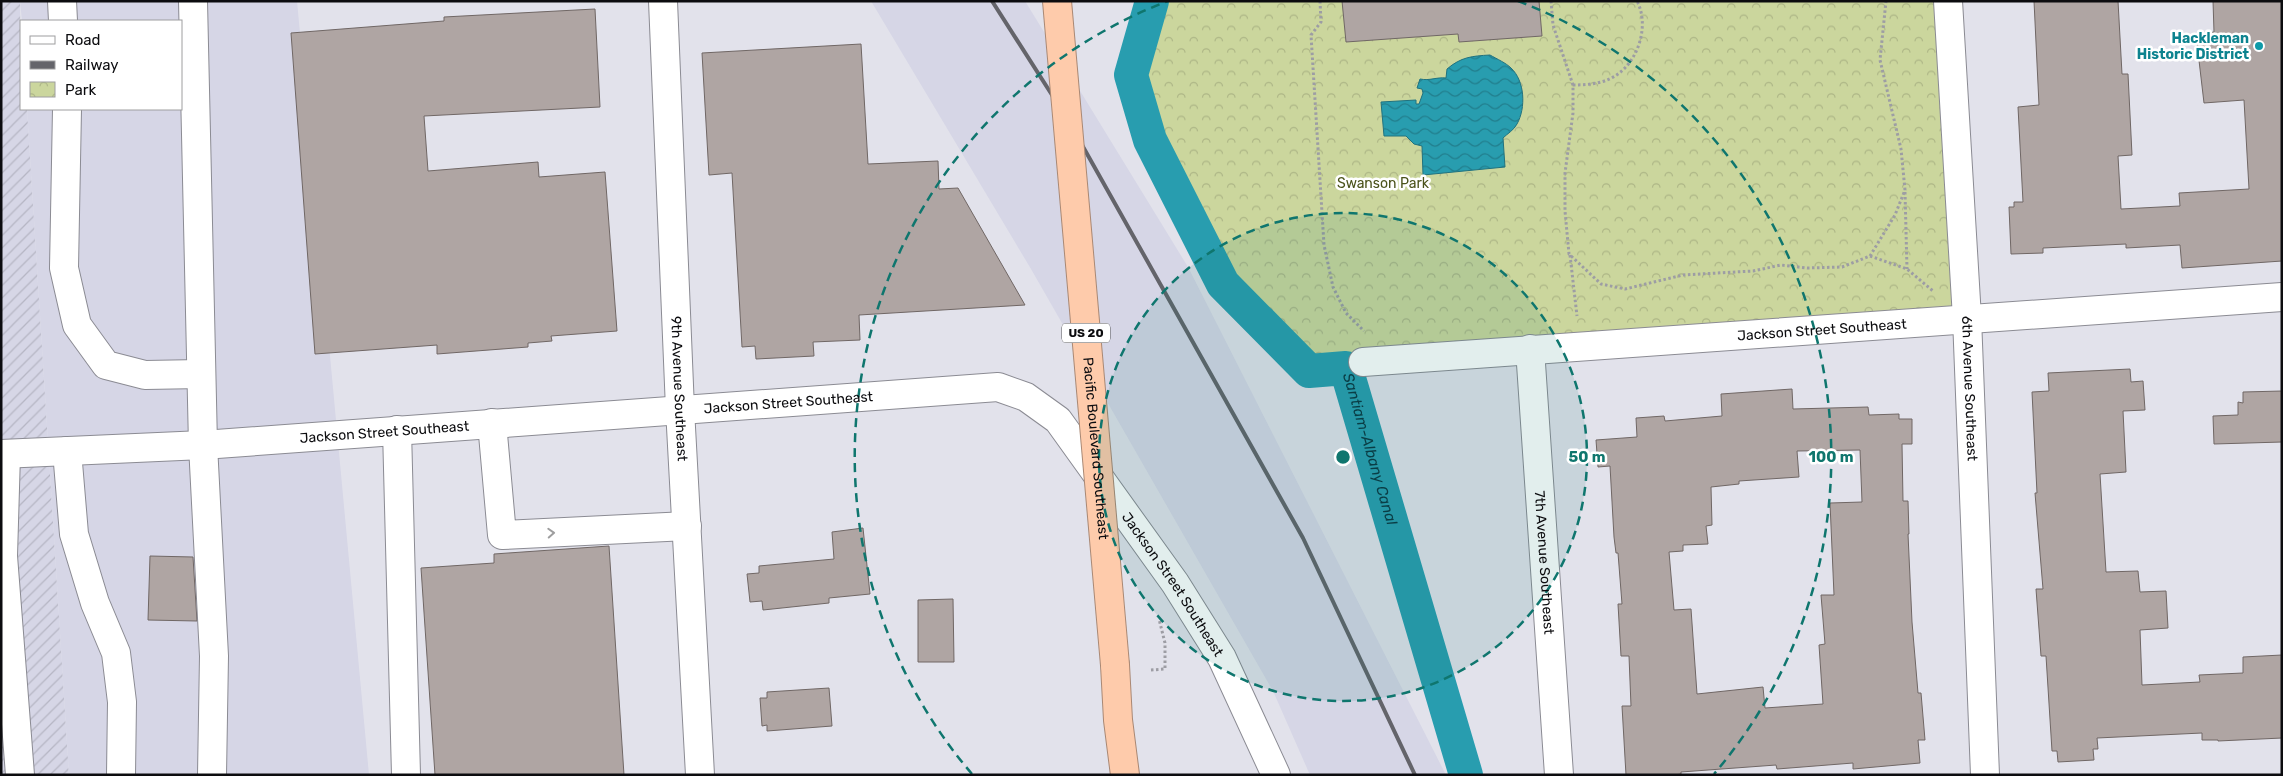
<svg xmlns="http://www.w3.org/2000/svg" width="2283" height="776" font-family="Rubik,sans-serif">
<defs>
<pattern id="industrial-furrows" width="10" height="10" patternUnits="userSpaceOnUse" patternTransform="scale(1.25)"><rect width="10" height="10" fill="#d6d6e6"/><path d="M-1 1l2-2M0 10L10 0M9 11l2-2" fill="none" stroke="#b6b6c4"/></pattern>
<pattern id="park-crowns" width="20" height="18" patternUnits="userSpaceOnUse" patternTransform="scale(1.25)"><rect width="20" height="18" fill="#cbd69d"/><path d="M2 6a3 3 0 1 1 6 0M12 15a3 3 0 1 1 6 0" fill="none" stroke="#adb686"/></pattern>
<pattern id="water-waves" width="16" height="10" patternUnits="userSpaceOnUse" patternTransform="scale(1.25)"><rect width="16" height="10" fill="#289daf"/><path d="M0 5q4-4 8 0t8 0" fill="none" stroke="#217e8d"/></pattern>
</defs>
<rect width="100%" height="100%" fill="#e2e2eb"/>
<!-- industrial -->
<path fill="url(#industrial-furrows)" d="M 1,1 L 20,1 L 21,109 L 27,109 L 69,775 L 1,775 Z"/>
<!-- built -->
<path fill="#d6d6e6" d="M 20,1 L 297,1 L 369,775 L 69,775 L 27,109 L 181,109 L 181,21 L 22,21 Z
M 871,1 L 1025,1 L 1188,267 L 1446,775 L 1310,775 L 1273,691 L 1031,269 Z"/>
<!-- park -->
<path fill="url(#park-crowns)" d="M 1152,1 L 1948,1 L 1967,318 L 1309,371 L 1223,284 L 1150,140 L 1131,75 Z"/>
<!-- water -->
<path fill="url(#water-waves)" stroke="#20727f" d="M 1490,55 C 1497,59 1506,63 1511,68 C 1525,81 1526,108 1517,124 C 1514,130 1507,134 1503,138 L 1505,167 L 1423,175 L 1422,146 L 1414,144 L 1406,136 L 1384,136 L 1381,102 L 1416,100 L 1416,104 L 1419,104 L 1423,93 L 1422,89 L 1417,88 L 1420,79 C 1430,81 1436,77 1446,78 L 1447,69 C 1461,57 1472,56 1490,55 Z"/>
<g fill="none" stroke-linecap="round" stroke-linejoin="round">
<!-- canal -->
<path stroke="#289daf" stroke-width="34" id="s1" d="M 1152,1 L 1131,75 L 1150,140 L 1223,284 L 1309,371 L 1346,368 L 1466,775"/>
</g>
<!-- building -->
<path fill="#afa5a3" stroke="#706765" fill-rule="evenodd" d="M 1342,1 L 1539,1 L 1542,36 L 1459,42 L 1458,34 L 1346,42 Z
M 2034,1 L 2118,1 L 2122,74 L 2128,74 L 2132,155 L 2118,156 L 2121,209 L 2180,206 L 2179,193 L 2249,189 L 2244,100 L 2204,103 L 2196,35 L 2214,32 L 2213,1 L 2282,1 L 2282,261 L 2182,268 L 2180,245 L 2126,248 L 2126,244 L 2043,248 L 2043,253 L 2011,254 L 2009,207 L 2014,207 L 2014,202 L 2023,202 L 2018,107 L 2039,105 Z
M 595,9 L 600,107 L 424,116 L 428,171 L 538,162 L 539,177 L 605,172 L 617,331 L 551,336 L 552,341 L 528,343 L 528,347 L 437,354 L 437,345 L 315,354 L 291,33 L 444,21 L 444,17 Z
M 861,44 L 868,164 L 938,161 L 939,189 L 958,188 L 1025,305 L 859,315 L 860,340 L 813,342 L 814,356 L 756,359 L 755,346 L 742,347 L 732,173 L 709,175 L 702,53 Z
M 2130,369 L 2131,382 L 2143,381 L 2145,410 L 2123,411 L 2126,472 L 2100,474 L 2106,572 L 2138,571 L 2140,592 L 2166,591 L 2168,628 L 2140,630 L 2142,685 L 2200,682 L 2199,675 L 2243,673 L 2243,657 L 2282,655 L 2282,738 L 2218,741 L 2218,740 L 2202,740 L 2202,733 L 2097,738 L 2098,749 L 2093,749 L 2094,760 L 2058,762 L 2057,751 L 2052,751 L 2046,656 L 2041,656 L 2036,589 L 2043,589 L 2035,493 L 2037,493 L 2032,392 L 2049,391 L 2048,373 Z
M 1792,389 L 1793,409 L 1868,407 L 1869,415 L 1899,414 L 1899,419 L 1912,419 L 1912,444 L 1902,444 L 1903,501 L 1908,501 L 1909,534 L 1908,534 L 1912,622 L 1918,693 L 1921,693 L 1925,740 L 1918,740 L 1920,763 L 1853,769 L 1853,763 L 1777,769 L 1776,765 L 1681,772 L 1681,774 L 1675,775 L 1626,775 L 1622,706 L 1631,706 L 1629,656 L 1621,656 L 1618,604 L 1622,604 L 1618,553 L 1616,553 L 1614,537 L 1610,466 L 1598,467 L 1596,440 L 1637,437 L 1636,418 L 1664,416 L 1665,421 L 1722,416 L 1721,394 ZM 1860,450 L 1862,502 L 1830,503 L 1834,595 L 1821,595 L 1825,644 L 1819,645 L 1823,704 L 1765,708 L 1763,687 L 1697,694 L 1691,609 L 1674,610 L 1669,552 L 1683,551 L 1683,545 L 1708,544 L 1706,526 L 1712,525 L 1711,487 L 1739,484 L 1739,481 L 1799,477 L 1797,451 Z
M 2282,391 L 2282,442 L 2214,444 L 2213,416 L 2238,415 L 2238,402 L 2243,403 L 2243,392 Z
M 863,528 L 870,594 L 829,598 L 829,603 L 763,610 L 762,601 L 750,602 L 747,574 L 759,573 L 759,566 L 834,559 L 832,532 Z
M 609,546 L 624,775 L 435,775 L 421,568 L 494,563 L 494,554 Z
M 150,556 L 193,557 L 197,621 L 148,620 Z
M 953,599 L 954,662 L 918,662 L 918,600 Z
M 829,688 L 832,726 L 767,731 L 767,725 L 762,726 L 760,698 L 767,698 L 767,692 Z"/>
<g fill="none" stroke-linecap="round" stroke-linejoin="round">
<!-- minor casing -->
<g stroke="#8b8b93" stroke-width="30">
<g id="minor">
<path d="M 62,1 L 63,21"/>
<path d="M 193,1 L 203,445 L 214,656 L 212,775"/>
<path id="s2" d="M 663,1 L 680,409 L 700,775"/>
<path id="s3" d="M 1948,1 L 1967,318 L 1985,775"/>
<path d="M 67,109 L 64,268 L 77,325 L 106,365 L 145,375 L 201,374"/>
<path id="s4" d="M 1530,349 L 1559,775"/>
<path id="s5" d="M 1363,362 L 2282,297"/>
<path d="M 492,423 L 502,535 L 687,526"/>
<path d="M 397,430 L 406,775"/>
<path d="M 67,451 L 74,534 L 95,603 L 116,653 L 122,702 L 121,775"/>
<path id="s6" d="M 1,454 L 203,445 L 998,387 L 1026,397 L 1058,420 L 1175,583 L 1222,658 L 1276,775"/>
<path d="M 1,556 L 3,556 L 6,454"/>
<path d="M 3,556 L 20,775"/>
</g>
</g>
<!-- highway casing -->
<g stroke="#a98874" stroke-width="30">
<path id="highway" d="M 1115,665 L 1118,720 L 1125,775"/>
</g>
<!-- path -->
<path stroke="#9d9da4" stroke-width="3" stroke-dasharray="2.5 2.5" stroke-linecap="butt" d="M 1320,1 L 1321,22 L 1311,35 L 1324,245 L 1333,287 L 1346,313 L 1364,331
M 1551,1 L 1553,25 L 1573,85 L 1573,113 L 1565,173 L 1565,211 L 1569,254 L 1601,284 L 1625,289 L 1683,275 L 1753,271 L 1781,265 L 1807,268 L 1842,267 L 1870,256 L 1895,215 L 1905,190 L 1901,149 L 1880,60 L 1886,1
M 1573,85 C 1587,85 1602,84 1615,76 C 1638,62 1650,26 1637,1
M 1905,192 L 1907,269
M 1570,255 L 1577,316
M 1870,256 L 1907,269 L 1933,291
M 1151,670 L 1165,669 L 1165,643 L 1159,619"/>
<!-- minor -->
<use href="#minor" stroke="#fff" stroke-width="28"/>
<!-- highway -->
<use href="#highway" stroke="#fecbab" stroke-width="28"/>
<!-- rail -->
<path stroke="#64646a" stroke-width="4" d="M 992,1 L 1068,120 L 1303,538 L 1415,775"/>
<!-- highway-bridge casing -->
<g stroke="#a98874" stroke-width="30" stroke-linecap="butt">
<g id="highway-bridge">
<path id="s7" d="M 1057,1 L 1115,665"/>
</g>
</g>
<!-- highway-bridge -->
<use href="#highway-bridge" stroke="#fecbab" stroke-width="28"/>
</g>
<!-- one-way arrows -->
<defs><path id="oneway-chevron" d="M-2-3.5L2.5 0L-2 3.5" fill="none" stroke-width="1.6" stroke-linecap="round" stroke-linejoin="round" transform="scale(1.25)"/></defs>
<use stroke="#9e9e9f" href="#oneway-chevron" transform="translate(551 533) rotate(-3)"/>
<!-- distance rings -->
<circle cx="1343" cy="457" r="244" fill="#0f766e" fill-opacity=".12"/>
<g fill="none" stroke="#0f766e" stroke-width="2.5" stroke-dasharray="9 6">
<circle cx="1343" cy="457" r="244"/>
<path d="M972 774A488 488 0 0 1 1168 1M1518 1A488 488 0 0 1 1714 774"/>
</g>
<!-- markers -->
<circle fill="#0f9aa8" stroke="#fff" stroke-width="2" cx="2259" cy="46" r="5"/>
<g text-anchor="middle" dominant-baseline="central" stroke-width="5" stroke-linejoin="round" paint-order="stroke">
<!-- shield labels -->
<rect fill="#fff" stroke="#555557" stroke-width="1" x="1062" y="323.5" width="48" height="19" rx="4"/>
<g font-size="12" font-weight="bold" fill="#0c0c0f">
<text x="1086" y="333">US 20</text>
</g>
<!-- culture labels -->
<g font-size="14" font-weight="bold" fill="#0d838f" stroke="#fff" text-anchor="end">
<text x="2249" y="38">Hackleman<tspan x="2249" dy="16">Historic District</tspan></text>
</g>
<!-- park labels -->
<g font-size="14" fill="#4b531b" stroke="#fff">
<text x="1383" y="183">Swanson Park</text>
</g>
<!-- street labels -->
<g font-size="14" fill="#0c0c0f" stroke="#fff">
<text stroke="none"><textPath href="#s5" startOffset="460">Jackson Street Southeast</textPath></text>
<text stroke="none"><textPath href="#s2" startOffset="388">9th Avenue Southeast</textPath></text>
<text stroke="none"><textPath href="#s3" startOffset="388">6th Avenue Southeast</textPath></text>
<text stroke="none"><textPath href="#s6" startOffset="789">Jackson Street Southeast</textPath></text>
<text stroke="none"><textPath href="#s6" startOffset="384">Jackson Street Southeast</textPath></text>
<text stroke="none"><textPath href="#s7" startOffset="449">Pacific Boulevard Southeast</textPath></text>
<text stroke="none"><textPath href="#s4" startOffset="214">7th Avenue Southeast</textPath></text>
<text stroke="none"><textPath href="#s6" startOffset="1269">Jackson Street Southeast</textPath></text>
</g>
<!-- water labels -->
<g font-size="15" font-style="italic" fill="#0a3d45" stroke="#fff">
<text stroke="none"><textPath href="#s1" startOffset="550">Santiam-Albany Canal</textPath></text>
</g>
</g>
<circle cx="1343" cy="457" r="8" fill="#0f766e" stroke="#fff" stroke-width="2.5"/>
<g font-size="15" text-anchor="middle" font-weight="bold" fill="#0f766e" stroke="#fff" stroke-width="5" stroke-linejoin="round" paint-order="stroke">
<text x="1587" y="462">50 m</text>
<text x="1831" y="462">100 m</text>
</g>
<!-- border -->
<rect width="2283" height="776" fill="none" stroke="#0c0c0f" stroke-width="5"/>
<!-- legend -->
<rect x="20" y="20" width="162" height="90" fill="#ffffff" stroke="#9e9e9f"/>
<rect x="30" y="36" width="25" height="8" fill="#ffffff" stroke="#9e9e9f"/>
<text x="65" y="45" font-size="15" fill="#0c0c0f">Road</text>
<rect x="30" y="61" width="25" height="8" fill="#64646a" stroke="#9e9e9f"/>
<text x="65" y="70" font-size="15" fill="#0c0c0f">Railway</text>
<rect x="30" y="82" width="25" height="15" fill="url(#park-crowns)" stroke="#9e9e9f"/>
<text x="65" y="95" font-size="15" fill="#0c0c0f">Park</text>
</svg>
